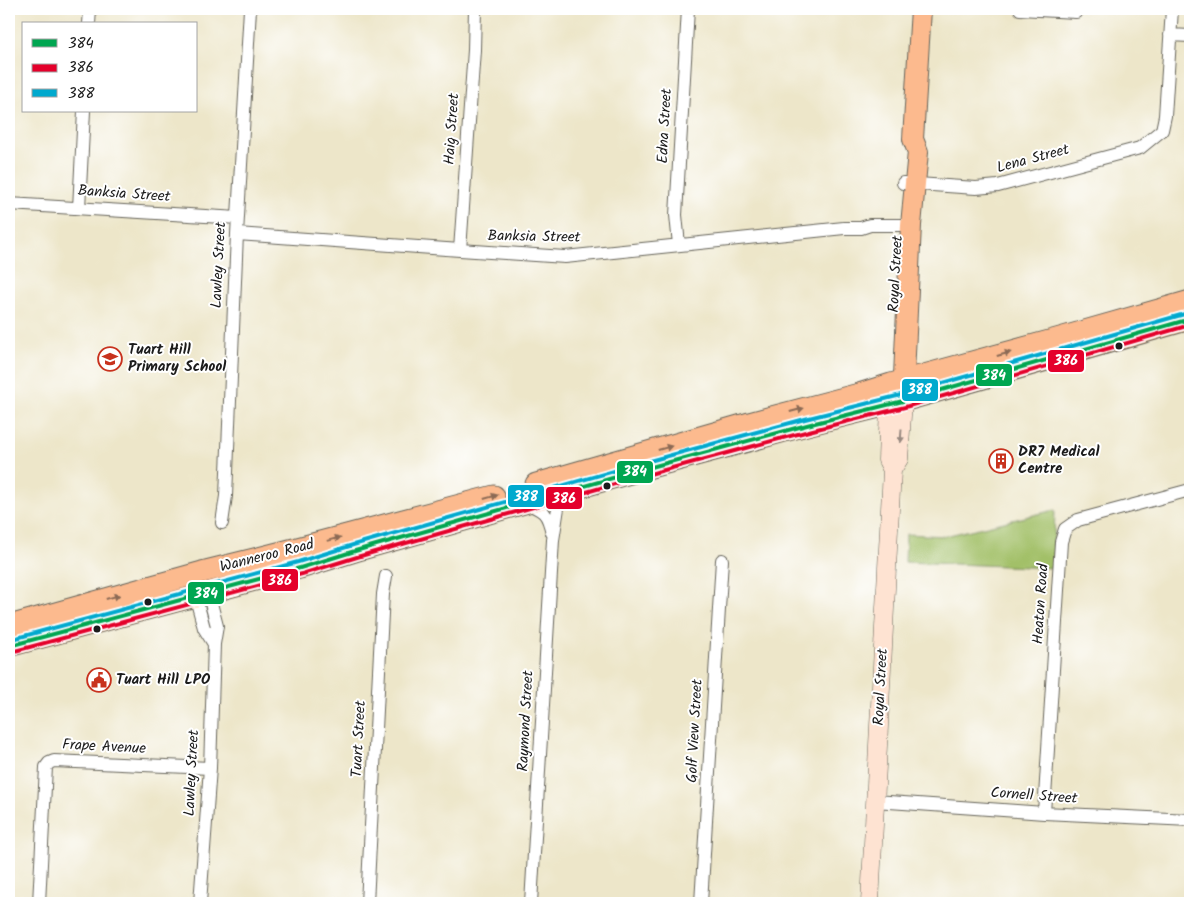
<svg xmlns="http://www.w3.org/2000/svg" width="1199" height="912" font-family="Kalam,sans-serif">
<rect width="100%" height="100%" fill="#fff"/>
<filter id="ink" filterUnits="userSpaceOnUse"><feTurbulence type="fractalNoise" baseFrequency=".02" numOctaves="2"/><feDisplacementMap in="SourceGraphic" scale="10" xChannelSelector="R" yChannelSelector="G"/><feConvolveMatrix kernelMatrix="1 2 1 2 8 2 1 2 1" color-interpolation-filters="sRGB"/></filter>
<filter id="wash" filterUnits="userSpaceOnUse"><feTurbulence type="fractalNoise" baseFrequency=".0096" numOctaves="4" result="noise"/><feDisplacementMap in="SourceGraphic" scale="20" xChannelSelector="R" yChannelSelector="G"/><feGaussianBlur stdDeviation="1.12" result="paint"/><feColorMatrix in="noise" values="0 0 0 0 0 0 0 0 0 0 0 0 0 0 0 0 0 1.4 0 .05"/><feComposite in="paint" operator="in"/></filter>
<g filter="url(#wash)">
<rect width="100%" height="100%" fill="#ede6c9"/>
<!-- green -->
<path fill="#a2c067" stroke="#5f6e42" d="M 1055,510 L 1053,568 L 905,562 L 906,534 L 945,536 Z"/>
</g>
<g filter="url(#ink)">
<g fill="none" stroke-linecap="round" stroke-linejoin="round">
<!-- minor casing -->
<g stroke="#656359" stroke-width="14">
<path id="minor" d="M 1020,9 L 1076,12
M 89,24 L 90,9
M 1170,35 L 1190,36
M 903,183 L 976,188 L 998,186 L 1140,148 L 1162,130 L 1165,116 L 1172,9
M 9,204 L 238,218
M 79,208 L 84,111
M 237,234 L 460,250 L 565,257 L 844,228 L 861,228 L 870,225 L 911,225
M 679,245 L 676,215 L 688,9
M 460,250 L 474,50 L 475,9
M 524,502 C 544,511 547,511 552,533
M 222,523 L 226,496 L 237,234 L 250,9
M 194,591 L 204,628 L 214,644
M 875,801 L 1044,813 L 1190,820
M 1044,813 L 1061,542 L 1065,529 L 1078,520 L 1190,490
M 39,903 L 46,767 L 49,763 L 54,761 L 210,768
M 200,903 L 210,768 L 214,644 L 217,626 L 207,588
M 367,903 L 383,594 L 386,576
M 531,903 L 553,540 L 558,508 L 563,492
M 701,903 L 722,560"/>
</g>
<!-- secondary casing -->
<g stroke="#656359" stroke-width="19">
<path id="secondary" d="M 889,405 L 887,460 L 892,470
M 870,903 L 892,470 L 899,459 L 903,401"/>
</g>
<!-- primary casing -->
<g stroke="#656359" stroke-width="22">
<path id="primary" d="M 903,397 L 911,225 L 918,152 L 913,139 L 921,9"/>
</g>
<!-- trunk casing -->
<g stroke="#656359" stroke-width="23">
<path id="trunk" d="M 536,484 L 749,423 L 859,394 L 891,384 L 1053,340 L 1190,301
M 9,626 L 202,572 L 294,549 L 494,496
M 9,646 L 300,568 L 355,551 L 655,466 L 807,425 L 903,401 L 1190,319"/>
</g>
<!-- minor -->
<use href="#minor" stroke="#fff" stroke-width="12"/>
<!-- secondary -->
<use href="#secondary" stroke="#fee3d2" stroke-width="18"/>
<!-- primary -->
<use href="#primary" stroke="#fcba8e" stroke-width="20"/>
<!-- trunk -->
<use href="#trunk" stroke="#fcba8e" stroke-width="21"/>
<!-- bus-1 casing -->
<g stroke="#fff" stroke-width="8">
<path id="bus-1" d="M 9,646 L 300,568 L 355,551 L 655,466 L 807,425 L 903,401 L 1190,319"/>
</g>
<!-- bus-2 casing -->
<g stroke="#fff" stroke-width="8">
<path id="bus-2" d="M 11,652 L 302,574 L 357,557 L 657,472 L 809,431 L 905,407 L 1190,325"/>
</g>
<!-- bus-3 casing -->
<g stroke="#fff" stroke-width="8">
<path id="bus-3" d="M 9,640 L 298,562 L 353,545 L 653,460 L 805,419 L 901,395 L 1188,313"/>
</g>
<!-- bus-1 -->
<use href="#bus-1" stroke="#00a651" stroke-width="4"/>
<!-- bus-2 -->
<use href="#bus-2" stroke="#e4002b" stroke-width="4"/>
<!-- bus-3 -->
<use href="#bus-3" stroke="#00a9ce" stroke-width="4"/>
</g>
<!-- one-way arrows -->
<defs><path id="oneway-solid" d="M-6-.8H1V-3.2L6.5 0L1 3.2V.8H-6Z" transform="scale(1.25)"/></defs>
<g fill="#8c6b55">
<use href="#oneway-solid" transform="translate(1004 354) rotate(-15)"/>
<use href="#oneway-solid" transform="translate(797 410) rotate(-15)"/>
<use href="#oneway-solid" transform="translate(665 448) rotate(-16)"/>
<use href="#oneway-solid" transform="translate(491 497) rotate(-16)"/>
<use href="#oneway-solid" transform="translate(334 539) rotate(-15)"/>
<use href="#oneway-solid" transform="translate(113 597) rotate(-16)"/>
</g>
<use fill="#988980" href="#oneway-solid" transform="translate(901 436) rotate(94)"/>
</g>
<!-- icons -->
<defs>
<g id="school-ring" transform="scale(1.25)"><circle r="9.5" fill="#fff" stroke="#c8321e" stroke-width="1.5"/><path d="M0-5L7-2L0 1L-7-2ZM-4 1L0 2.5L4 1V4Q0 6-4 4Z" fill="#c8321e"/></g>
<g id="building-ring" transform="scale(1.25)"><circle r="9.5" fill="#fff" stroke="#c8321e" stroke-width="1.5"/><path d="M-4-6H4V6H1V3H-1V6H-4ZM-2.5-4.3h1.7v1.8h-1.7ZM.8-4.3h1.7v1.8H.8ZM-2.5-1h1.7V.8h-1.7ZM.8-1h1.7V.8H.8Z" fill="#c8321e"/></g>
<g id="civic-ring" transform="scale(1.25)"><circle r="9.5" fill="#fff" stroke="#c8321e" stroke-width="1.5"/><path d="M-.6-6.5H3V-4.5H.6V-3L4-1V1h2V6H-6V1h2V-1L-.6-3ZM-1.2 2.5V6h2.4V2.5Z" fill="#c8321e"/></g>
</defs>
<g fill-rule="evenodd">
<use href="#school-ring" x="110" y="359"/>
<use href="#building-ring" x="1001" y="461"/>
<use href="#civic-ring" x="99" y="680"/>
</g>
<!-- markers -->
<g fill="#1c1c1c" stroke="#fff" stroke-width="2">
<circle cx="1119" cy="346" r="4.5"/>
<circle cx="607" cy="486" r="4.5"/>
<circle cx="148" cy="602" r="4.5"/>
<circle cx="97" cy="629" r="4.5"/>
</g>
<g text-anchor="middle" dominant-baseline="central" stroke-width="4" stroke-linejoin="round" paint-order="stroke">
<!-- street labels -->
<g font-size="15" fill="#1c1c1c" stroke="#fff">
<text transform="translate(665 126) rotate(-87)">Edna Street</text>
<text transform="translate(452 129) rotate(-86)">Haig Street</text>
<text transform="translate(1033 159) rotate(-15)">Lena Street</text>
<text transform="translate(124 194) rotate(4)">Banksia Street</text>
<text transform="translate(534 237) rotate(1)">Banksia Street</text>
<text transform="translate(219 265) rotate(-87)">Lawley Street</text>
<text transform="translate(896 274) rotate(-87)">Royal Street</text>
<text transform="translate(267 556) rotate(-14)">Wanneroo Road</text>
<text transform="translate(1041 604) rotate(-86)">Heaton Road</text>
<text transform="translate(881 687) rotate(-87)">Royal Street</text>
<text transform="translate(526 721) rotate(-87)">Raymond Street</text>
<text transform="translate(695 731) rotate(-87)">Golf View Street</text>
<text transform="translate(359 739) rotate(-87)">Tuart Street</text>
<text transform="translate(104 747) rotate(3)">Frape Avenue</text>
<text transform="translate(192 773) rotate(-87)">Lawley Street</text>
<text transform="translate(1034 796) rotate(4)">Cornell Street</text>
</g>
<!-- poi labels -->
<g font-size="15" font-weight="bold" fill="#1c1c1c" stroke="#fff" text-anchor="start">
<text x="128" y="350">Tuart Hill<tspan x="128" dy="17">Primary School</tspan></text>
<text x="1018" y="452">DR7 Medical<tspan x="1018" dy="17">Centre</tspan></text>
<text x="116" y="680">Tuart Hill LPO</text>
</g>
</g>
<g stroke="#fff" stroke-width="2">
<rect x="1047" y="349" width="38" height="24" rx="5" fill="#e4002b"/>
<rect x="975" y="363" width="38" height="24" rx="5" fill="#00a651"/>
<rect x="901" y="378" width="38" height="24" rx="5" fill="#00a9ce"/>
<rect x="616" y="460" width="38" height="24" rx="5" fill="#00a651"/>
<rect x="507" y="484" width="38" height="24" rx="5" fill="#00a9ce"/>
<rect x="545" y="486" width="38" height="24" rx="5" fill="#e4002b"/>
<rect x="261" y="568" width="38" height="24" rx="5" fill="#e4002b"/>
<rect x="187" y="581" width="38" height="24" rx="5" fill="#00a651"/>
</g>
<g font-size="14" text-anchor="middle" font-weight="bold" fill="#fff">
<text x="1066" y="365">386</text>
<text x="994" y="380">384</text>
<text x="920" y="394">388</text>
<text x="635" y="476">384</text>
<text x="526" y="501">388</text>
<text x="564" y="503">386</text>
<text x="280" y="585">386</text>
<text x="206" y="598">384</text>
</g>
<!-- margin -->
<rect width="1199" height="912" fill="none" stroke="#fff" stroke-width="30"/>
<!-- legend -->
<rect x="22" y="22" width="175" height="90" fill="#ffffff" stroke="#a4a4a4"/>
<rect x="32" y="39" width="25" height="8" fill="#00a651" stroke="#a4a4a4"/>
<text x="68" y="48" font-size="15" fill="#1c1c1c">384</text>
<rect x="32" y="64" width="25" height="8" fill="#e4002b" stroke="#a4a4a4"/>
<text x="68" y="72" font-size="15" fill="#1c1c1c">386</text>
<rect x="32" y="89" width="25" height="8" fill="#00a9ce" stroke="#a4a4a4"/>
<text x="68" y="98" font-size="15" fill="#1c1c1c">388</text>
</svg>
